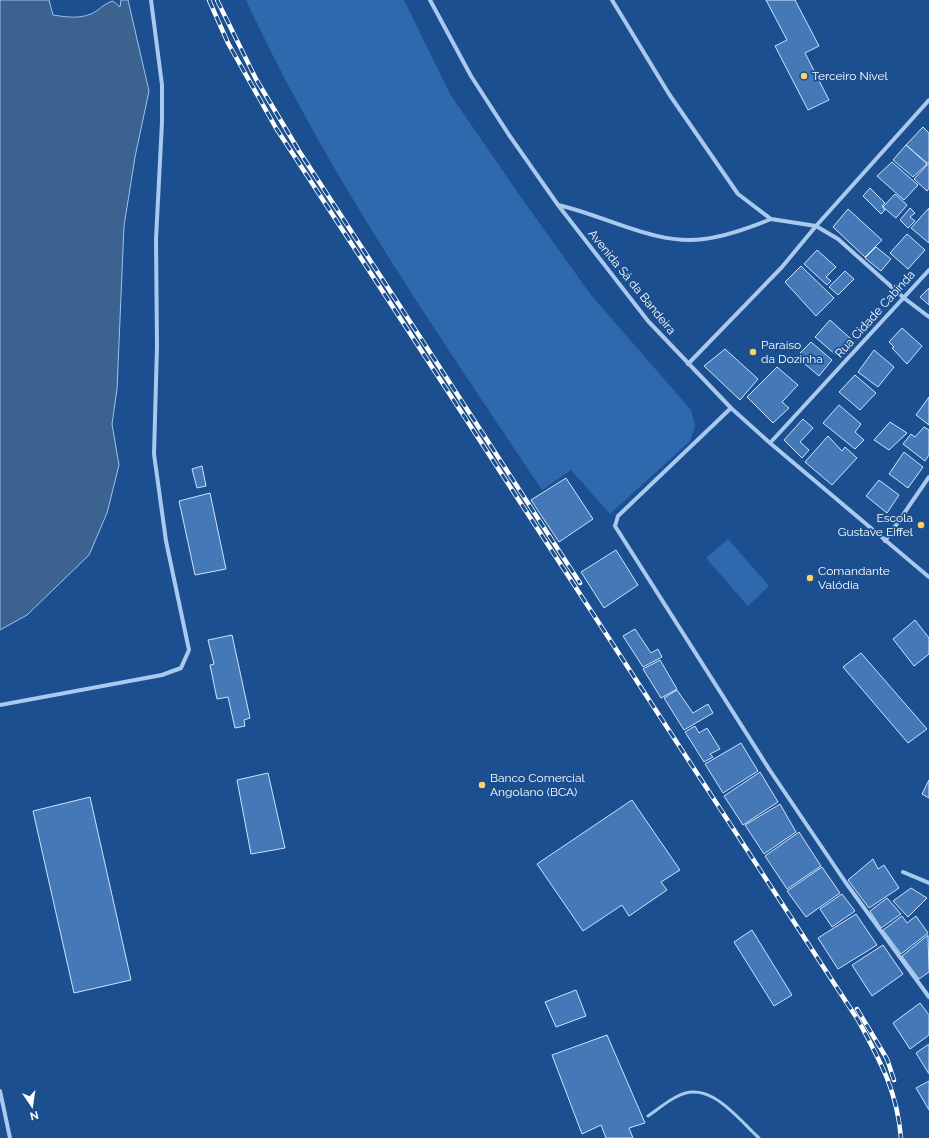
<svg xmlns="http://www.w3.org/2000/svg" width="929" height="1138" font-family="Raleway,sans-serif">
<rect width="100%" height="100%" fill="#1b4f8f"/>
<!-- green -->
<path fill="#2e69ad" d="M 246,0 L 404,0 L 450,94 L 518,193 L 591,295 L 691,410 L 695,426 L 690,441 L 610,514 L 571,470 L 542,490 C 436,331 326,173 246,0 Z
M 728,539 L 769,586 L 748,606 L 706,558 Z"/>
<!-- water -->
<path fill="#3c6290" stroke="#9cc4f0" d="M 0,0 L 49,0 L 53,15 C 66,17 79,19 91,14 C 100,10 103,4 113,1 L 120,7 L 121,0 L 128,0 L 149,91 L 135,157 L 124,226 L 117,389 L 112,424 L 119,465 L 107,513 L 89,555 L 27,615 L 0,630 Z"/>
<!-- building -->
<path fill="#4478b7" stroke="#cfe3fa" d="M 766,0 L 795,0 L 819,46 L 805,53 L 829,100 L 808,110 L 775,46 L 787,40 Z
M 923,127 L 929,133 L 929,162 L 927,163 L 906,145 Z
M 906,145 L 927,164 L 913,177 L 893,160 Z
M 892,162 L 918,185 L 904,200 L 877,176 Z
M 929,163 L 929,188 L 927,191 L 914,179 Z
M 870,188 L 885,203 L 882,206 L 885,210 L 881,214 L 863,196 Z
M 895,194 L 907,205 L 896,218 L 883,207 Z
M 910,208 L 915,213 L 910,217 L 915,221 L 908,228 L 900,220 Z
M 929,208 L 929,243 L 911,228 Z
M 848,209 L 882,240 L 865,257 L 833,227 Z
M 907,234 L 925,250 L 908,269 L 890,253 Z
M 876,247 L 891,259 L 881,271 L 865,258 Z
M 817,250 L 836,267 L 826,277 L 831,281 L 827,285 L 804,264 Z
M 801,266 L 834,298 L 816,316 L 785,282 Z
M 845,271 L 854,279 L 838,295 L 829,287 Z
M 929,288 L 929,305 L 920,297 Z
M 830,320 L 851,339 L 836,355 L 815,337 Z
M 902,328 L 922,346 L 907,364 L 892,348 L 894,347 L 889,342 Z
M 811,342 L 832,360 L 819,376 L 800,360 L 803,356 L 800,353 Z
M 725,349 L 758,379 L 740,400 L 704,366 Z
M 874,350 L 894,367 L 878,387 L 858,372 Z
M 777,367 L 798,385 L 782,402 L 789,408 L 773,423 L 747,397 Z
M 855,375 L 876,393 L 860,410 L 839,392 Z
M 929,397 L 929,425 L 916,415 Z
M 839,405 L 861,424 L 855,432 L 864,440 L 855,449 L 823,423 Z
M 803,419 L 813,428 L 800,442 L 809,450 L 802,458 L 784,440 Z
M 890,422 L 907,433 L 889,450 L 874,440 Z
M 924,427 L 929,430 L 929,455 L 925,461 L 903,444 L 911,434 L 915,437 Z
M 828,436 L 842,451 L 845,447 L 857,458 L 832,485 L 805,462 Z
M 904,452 L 923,467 L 908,488 L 889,474 Z
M 202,466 L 206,486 L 197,488 L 192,469 Z
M 566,478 L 593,519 L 559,542 L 531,500 Z
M 879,480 L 899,495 L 887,513 L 866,496 Z
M 210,493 L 226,569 L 195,575 L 179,501 Z
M 616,550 L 638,585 L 604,608 L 581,572 Z
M 915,620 L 929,638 L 929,654 L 914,666 L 893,639 Z
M 635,629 L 651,653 L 658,649 L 662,657 L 643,667 L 623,636 Z
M 232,635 L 250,718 L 244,720 L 245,726 L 235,728 L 228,697 L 217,699 L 210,665 L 214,664 L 208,640 Z
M 861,653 L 927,729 L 908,743 L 843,667 Z
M 660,660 L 677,689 L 661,698 L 643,669 Z
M 677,690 L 693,713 L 708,704 L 713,713 L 684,730 L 664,698 Z
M 695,726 L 699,733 L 707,728 L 720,749 L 710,754 L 713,757 L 704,762 L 685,732 Z
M 741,743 L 758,771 L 723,793 L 705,764 Z
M 760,772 L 778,802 L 743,825 L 724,796 Z
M 268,773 L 285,848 L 251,854 L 237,780 Z
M 929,780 L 929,798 L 922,794 Z
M 90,797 L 131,980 L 74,993 L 33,811 Z
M 632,800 L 680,870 L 661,882 L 667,890 L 629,916 L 622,905 L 583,931 L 537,864 Z
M 780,804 L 796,832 L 764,854 L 745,825 Z
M 799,832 L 821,866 L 787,889 L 765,856 Z
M 873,859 L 878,869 L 884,865 L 899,888 L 869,908 L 848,880 Z
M 822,867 L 840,893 L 806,917 L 787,891 Z
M 911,888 L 927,898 L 908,917 L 893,901 Z
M 842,894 L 855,911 L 832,927 L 820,909 Z
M 887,898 L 901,914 L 881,928 L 870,911 Z
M 856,914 L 877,945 L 838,969 L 818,938 Z
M 902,916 L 907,923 L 916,916 L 928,933 L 901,954 L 883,930 Z
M 752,930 L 792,995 L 774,1006 L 734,942 Z
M 928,935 L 929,972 L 919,979 L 902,956 Z
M 883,945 L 903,974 L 872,996 L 852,965 Z
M 576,990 L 586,1016 L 556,1027 L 545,1002 Z
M 920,1003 L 929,1015 L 929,1035 L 910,1049 L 893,1023 Z
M 607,1035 L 645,1123 L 629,1128 L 633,1138 L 606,1138 L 601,1125 L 582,1134 L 552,1055 Z
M 929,1044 L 929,1074 L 916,1053 Z
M 929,1081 L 929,1110 L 916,1088 Z"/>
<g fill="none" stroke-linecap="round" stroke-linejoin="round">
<!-- service -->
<path stroke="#a9c9ee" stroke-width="3" d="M 648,1116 C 657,1110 666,1102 676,1097 C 709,1078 737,1118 759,1138"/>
<!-- minor -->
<path stroke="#a9c9ee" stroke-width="4" d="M 430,0 L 471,76 L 509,135 L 558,205 L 648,321 L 731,408 L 770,443 L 929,577
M 612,0 L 669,94 L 738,194 L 771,219 L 816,226 L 838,239 L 904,298 L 929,317
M 558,205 C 604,215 656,246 704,239 C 727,236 749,228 771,219
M 688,364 L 782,267 L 816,226 L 929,100
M 731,408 L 618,516 L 615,526 L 769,769 L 846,883 L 929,997
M 770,443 L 929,270
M 885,541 L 929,477
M 0,705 L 162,675 L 181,668 L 189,650 L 166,541 L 154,454 L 157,346 L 156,239 L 162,122 L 162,85 L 151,0
M 903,872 L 929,883
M 0,1091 L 10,1138"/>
<!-- rail casing -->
<g stroke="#fff" stroke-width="4.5">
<path id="rail" d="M 209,0 L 228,43 L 276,128 L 858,1020 C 880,1061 897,1090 901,1138
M 217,0 L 256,79 L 299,151 L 580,583
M 857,1009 L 887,1059 L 894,1080"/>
</g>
<!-- rail -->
<use href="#rail" stroke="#1b4f8f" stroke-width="3" stroke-dasharray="9" stroke-linecap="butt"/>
</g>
<!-- markers -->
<g fill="#ffd166" stroke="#1b4f8f" stroke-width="1.5">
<circle cx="804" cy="76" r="4"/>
<circle cx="753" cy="352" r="4"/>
<circle cx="921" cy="525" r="4"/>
<circle cx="810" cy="578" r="4"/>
<circle cx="482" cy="785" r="4"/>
</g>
<g text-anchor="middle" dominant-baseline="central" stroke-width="3.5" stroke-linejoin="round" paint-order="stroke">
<!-- poi labels -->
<g font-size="12" fill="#fff" stroke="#1b4f8f" text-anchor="start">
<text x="812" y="76">Terceiro Nível</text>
<text x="761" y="345">Paraíso<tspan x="761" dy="14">da Dozinha</tspan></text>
<text x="913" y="518" text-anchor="end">Escola<tspan x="913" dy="14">Gustave Eiffel</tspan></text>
<text x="818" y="571">Comandante<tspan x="818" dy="14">Valódia</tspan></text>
<text x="490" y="778">Banco Comercial<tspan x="490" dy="14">Angolano (BCA)</tspan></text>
</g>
<!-- street labels -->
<g font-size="12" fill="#fff" stroke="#1b4f8f">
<text transform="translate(632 282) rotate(51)">Avenida Sá da Bandeira</text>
<text transform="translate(875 314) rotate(-48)">Rua Cidade Cabinda</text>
</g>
</g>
<!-- north arrow -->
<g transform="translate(32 1106) rotate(167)" stroke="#1b4f8f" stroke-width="3" paint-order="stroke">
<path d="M0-3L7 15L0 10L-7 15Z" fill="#ffffff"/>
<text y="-6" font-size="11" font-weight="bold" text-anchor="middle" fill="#ffffff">N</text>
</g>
</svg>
